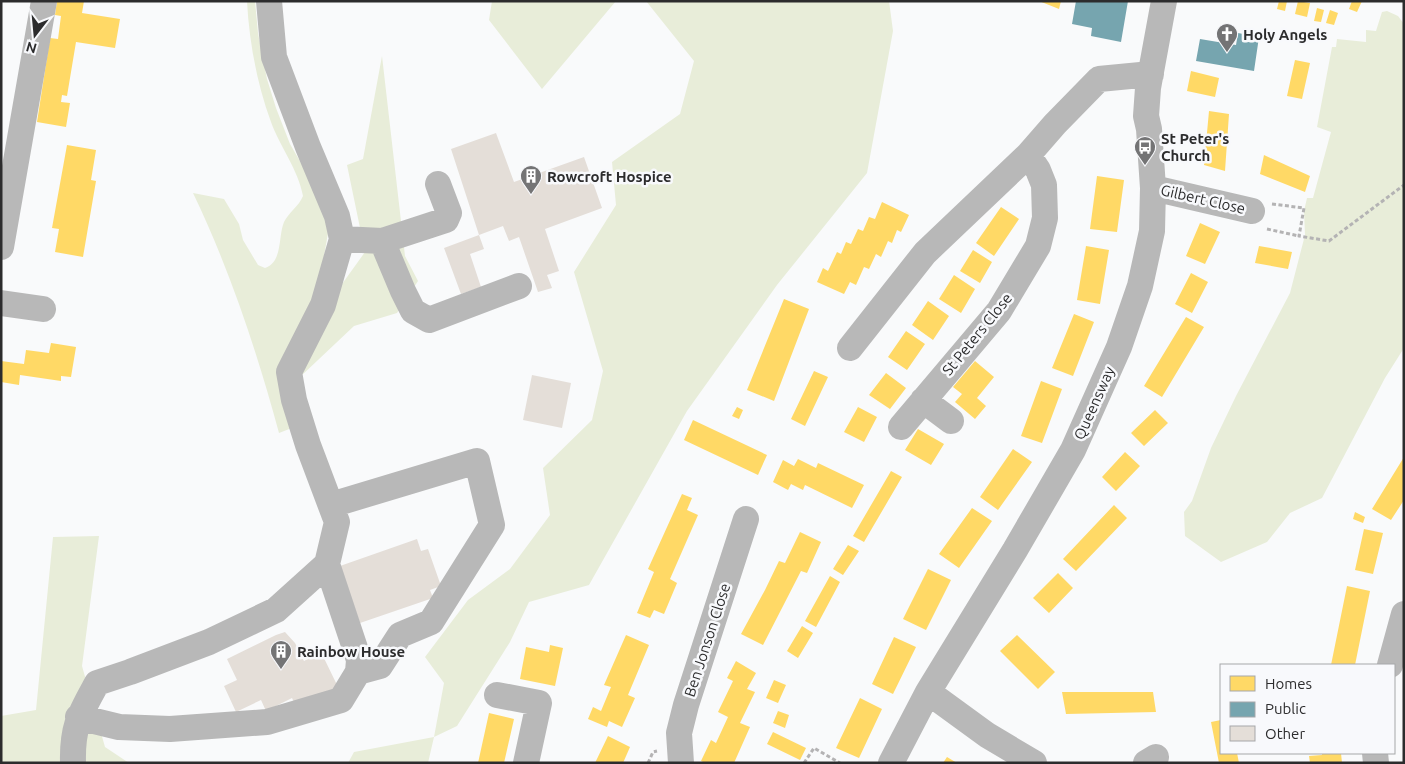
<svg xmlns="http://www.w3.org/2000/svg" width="1405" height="764" font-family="Ubuntu,sans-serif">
<rect width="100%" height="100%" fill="#f9fafb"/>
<!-- green -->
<path fill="#e8edd9" d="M 247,1 L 255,1 L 258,33 L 267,79 L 276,108 L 290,144 L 322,199 L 328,233 L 322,268 L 307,316 L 297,426 L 279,433 C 257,352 230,270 193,193 L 224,199 L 239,224 L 243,240 L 258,265 L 265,268 C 283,262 278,236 284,222 C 289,212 299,206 303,196 C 298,169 280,147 271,122 C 257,84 249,41 247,1 Z
M 492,1 L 616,1 L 542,89 L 489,20 Z
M 646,1 L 889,1 L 893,31 L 867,173 L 777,285 L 687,411 L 589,585 L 529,602 L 510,642 L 457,726 L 434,737 L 428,763 L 348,763 L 354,752 L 434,737 L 444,683 L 425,657 L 468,600 L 510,569 L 550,515 L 543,468 L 592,420 L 603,371 L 574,272 L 616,205 L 612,162 L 680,114 L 694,61 Z
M 1387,11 L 1398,16 L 1404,24 L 1404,348 L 1385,378 L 1322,498 L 1290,513 L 1267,542 L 1221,562 L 1185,536 L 1184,512 L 1192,501 L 1211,448 L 1236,396 L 1290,293 L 1305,235 L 1304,211 L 1307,198 L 1313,198 L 1331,132 L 1317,127 L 1332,47 L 1336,47 L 1337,39 L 1366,42 L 1366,30 L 1376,31 L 1382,12 Z
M 382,56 L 405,256 L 418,281 L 397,313 L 354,326 L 300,377 L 332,298 L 365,252 L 347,165 L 363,159 Z
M 99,536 L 82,666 L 105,747 L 129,763 L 1,763 L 1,716 L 36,710 L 53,537 Z"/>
<!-- homes -->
<path fill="#ffd966" d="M 57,1 L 84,1 L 82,13 L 120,19 L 115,48 L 76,42 L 67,96 L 62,95 L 61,102 L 70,103 L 66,127 L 37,122 L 50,38 L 58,39 L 61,16 L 55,15 Z
M 1039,1 L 1061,1 L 1059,9 Z
M 1279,1 L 1287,1 L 1285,11 L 1277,9 Z
M 1298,1 L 1310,3 L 1307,17 L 1295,14 Z
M 1352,1 L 1362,1 L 1357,12 L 1349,9 Z
M 1317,8 L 1324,10 L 1321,22 L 1314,21 Z
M 1330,10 L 1338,13 L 1334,25 L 1326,23 Z
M 1295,60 L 1310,63 L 1302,99 L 1287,96 Z
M 1191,71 L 1219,78 L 1215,97 L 1187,91 Z
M 1209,111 L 1229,114 L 1225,171 L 1204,165 Z
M 67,145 L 96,150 L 91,180 L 96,181 L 83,257 L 55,252 L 59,229 L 52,228 Z
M 1264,155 L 1310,176 L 1305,192 L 1260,174 Z
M 1097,176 L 1124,180 L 1117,232 L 1090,229 Z
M 882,202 L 909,215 L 901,232 L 897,230 L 892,243 L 888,241 L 881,257 L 876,254 L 869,269 L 864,267 L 856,285 L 850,282 L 844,294 L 817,282 L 823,268 L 828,271 L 837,252 L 841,254 L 846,242 L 851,244 L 858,229 L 863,231 L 869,217 L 875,219 Z
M 1001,207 L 1019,219 L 994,256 L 976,243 Z
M 1200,223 L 1220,232 L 1205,264 L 1186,256 Z
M 1086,246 L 1109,250 L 1100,304 L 1077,300 Z
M 1259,246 L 1292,252 L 1288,269 L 1255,263 Z
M 973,250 L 992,262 L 980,283 L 960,271 Z
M 1191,273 L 1208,282 L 1192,313 L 1175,304 Z
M 954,275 L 975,289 L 961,313 L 939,299 Z
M 784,299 L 809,309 L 774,401 L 747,390 Z
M 928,301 L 949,316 L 933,340 L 912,325 Z
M 1074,314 L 1094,322 L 1073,376 L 1052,368 Z
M 1186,317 L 1204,327 L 1162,397 L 1144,386 Z
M 906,331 L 925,344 L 907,370 L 888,357 Z
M 51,343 L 76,347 L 71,377 L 61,376 L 61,381 L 20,375 L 19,385 L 1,382 L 1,361 L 24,364 L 26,350 L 49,353 Z
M 975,361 L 994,377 L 977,398 L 986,406 L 975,419 L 955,402 L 962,394 L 953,387 Z
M 814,371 L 828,377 L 805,426 L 791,419 Z
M 886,373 L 906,388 L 890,409 L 869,395 Z
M 1041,381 L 1062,389 L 1042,443 L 1021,436 Z
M 737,407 L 743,410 L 739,419 L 732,416 Z
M 858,407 L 877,417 L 864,442 L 844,432 Z
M 1155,410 L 1168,423 L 1144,446 L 1131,433 Z
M 693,420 L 767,455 L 758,475 L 684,440 Z
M 918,429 L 944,444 L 931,465 L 905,450 Z
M 1013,449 L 1032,462 L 998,510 L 980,497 Z
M 1125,452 L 1140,466 L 1116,491 L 1102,477 Z
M 1404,457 L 1404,500 L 1391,520 L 1372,509 Z
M 798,459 L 816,468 L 818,463 L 864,485 L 852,508 L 805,485 L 803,490 L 791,484 L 788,490 L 773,482 L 783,460 L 794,466 Z
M 891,471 L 902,477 L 864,542 L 853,536 Z
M 682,494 L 692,498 L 687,510 L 698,515 L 670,579 L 677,583 L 664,614 L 654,610 L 650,618 L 637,613 L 654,572 L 648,569 Z
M 1114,505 L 1127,518 L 1076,571 L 1063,559 Z
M 972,508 L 992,521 L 959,568 L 939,554 Z
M 1355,512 L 1365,517 L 1363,523 L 1353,519 Z
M 1364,529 L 1383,533 L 1373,574 L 1355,570 Z
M 800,532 L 821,542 L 807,573 L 801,571 L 763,645 L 741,634 L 765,590 L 779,561 L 785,563 Z
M 848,545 L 859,551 L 843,575 L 833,569 Z
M 928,569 L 951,580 L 926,630 L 903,619 Z
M 1058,573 L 1073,588 L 1049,613 L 1033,598 Z
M 830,576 L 840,582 L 816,627 L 805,621 Z
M 1347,586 L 1370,591 L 1355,665 L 1331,665 Z
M 802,626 L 813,633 L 798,658 L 787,651 Z
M 626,635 L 649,645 L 628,695 L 635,698 L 622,727 L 609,721 L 607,727 L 588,719 L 593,707 L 601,711 L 611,687 L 604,685 Z
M 1017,635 L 1055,672 L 1038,689 L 1000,651 Z
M 894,637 L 916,647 L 893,694 L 872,684 Z
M 550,645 L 563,648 L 555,686 L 520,679 L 526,647 L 549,652 Z
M 736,661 L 756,673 L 747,689 L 755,692 L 740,723 L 750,727 L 734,763 L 705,763 L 701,761 L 711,740 L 716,743 L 728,717 L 718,712 L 733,681 L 727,678 Z
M 774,680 L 786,685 L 778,703 L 766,698 Z
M 1062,692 L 1153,692 L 1156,712 L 1066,714 Z
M 860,698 L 882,709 L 859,758 L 836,748 Z
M 778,711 L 789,715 L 785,728 L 773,723 Z
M 489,713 L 514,719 L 504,763 L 478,763 Z
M 1221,720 L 1221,753 L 1237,753 L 1239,763 L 1219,763 L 1211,722 Z
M 773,732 L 806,748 L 800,760 L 767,744 Z
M 608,736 L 630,747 L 623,763 L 595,763 Z
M 1322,753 L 1341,753 L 1342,763 L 1310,763 L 1309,756 L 1322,755 Z
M 947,757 L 957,763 L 943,763 Z"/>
<!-- public -->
<path fill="#76a5af" d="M 1076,1 L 1128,1 L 1121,42 L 1091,36 L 1092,28 L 1072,24 Z
M 1238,33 L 1259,37 L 1254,71 L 1196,61 L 1200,39 L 1236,45 Z"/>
<!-- building -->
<path fill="#e4ded8" d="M 496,133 L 514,182 L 584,157 L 602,208 L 545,229 L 559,271 L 547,275 L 552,288 L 538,292 L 519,237 L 509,241 L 503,226 L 479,235 L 484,249 L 470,254 L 481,287 L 461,294 L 444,248 L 479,235 L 451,149 Z
M 532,375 L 571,383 L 562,428 L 523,420 Z
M 417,539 L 421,551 L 428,549 L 441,586 L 430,590 L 433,598 L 360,623 L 340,566 Z
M 285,632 L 295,643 L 304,661 L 321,652 L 339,689 L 297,709 L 292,698 L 266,711 L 261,700 L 236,712 L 224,686 L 237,680 L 227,659 L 276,635 Z"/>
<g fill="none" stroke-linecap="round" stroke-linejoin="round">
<!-- path -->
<path stroke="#b4b3b4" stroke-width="3" stroke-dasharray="4 2.5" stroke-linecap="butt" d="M 1272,204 L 1304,208 L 1299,236 L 1329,241 L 1404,185
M 1267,229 L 1299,236
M 648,763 L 653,752 L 657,751
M 804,763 L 814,748 L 840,763"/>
<!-- minor -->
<path stroke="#b8b8b8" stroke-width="26" d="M 1153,188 L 1252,211
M 342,239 L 382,241 L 446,220 L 449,213 L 438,184
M 382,241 L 403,291 L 413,311 L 429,320 L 519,286
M 1,247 L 44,1
M 1,303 L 43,309
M 850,348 L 925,253 L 1028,155
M 923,400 L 951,421
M 901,427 L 999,311 L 1038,246 L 1045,218 L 1044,185 L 1038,170 L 1028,155 L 1055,124 L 1099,79 L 1151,74
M 331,505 L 477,461 L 492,525 L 431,622 L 400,635 L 380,666 L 358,672
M 1390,665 L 1404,614
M 928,692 L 987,735 L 1034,763
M 497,695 L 539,703 L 526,763
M 78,717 L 119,727 L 170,729 L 267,722 L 341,700 L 358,672 L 359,660 L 327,564
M 1375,753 L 1376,763
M 73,763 C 72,726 80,714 97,683 L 130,672 L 209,642 L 276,610 L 327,564 L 337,522 L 308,445 L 294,400 L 289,372 L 323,305 L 342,239 L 337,216 L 308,147 L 274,57 L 269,1
M 681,763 L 679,733 L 686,705 L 746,519
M 891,763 L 928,692 L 1015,550 L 1073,450 L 1119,347 L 1140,286 L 1152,231 L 1153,188 L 1149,129 L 1146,116 L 1148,88 L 1164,1
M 1146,763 L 1156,757"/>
</g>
<!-- icons -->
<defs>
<g id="church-pin" transform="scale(1.125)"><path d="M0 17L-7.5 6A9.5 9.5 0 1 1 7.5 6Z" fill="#747475" stroke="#f8f9fc"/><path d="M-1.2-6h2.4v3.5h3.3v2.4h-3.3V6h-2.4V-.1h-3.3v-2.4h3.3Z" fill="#fff"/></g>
<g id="bus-pin" transform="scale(1.125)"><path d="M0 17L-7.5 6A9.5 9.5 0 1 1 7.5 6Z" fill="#747475" stroke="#f8f9fc"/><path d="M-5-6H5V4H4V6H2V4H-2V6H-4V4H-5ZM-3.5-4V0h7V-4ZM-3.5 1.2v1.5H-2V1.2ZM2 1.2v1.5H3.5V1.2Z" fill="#fff"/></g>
<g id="building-pin" transform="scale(1.125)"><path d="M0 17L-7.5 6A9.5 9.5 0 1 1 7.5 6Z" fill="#747475" stroke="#f8f9fc"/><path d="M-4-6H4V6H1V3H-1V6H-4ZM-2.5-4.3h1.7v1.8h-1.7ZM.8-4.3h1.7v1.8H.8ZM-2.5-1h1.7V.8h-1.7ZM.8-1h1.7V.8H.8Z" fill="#fff"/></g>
</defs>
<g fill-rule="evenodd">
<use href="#church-pin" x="1227" y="34"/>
<use href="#bus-pin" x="1145" y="147"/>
<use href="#building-pin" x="531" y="176"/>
<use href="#building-pin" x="281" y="651"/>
</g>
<g text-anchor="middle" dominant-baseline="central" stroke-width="5" stroke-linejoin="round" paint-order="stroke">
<!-- poi labels -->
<g font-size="15" font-weight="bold" fill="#2c2c2d" stroke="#f8f9fc" text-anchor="start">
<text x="1243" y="34">Holy Angels</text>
<text x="1161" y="138">St Peter's<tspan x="1161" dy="17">Church</tspan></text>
<text x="547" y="176">Rowcroft Hospice</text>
<text x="297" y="651">Rainbow House</text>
</g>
<!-- street labels -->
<g font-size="15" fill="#2c2c2d" stroke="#f8f9fc">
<text transform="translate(1203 199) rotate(13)">Gilbert Close</text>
<text transform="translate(977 334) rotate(-51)">St Peters Close</text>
<text transform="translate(1094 403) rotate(-66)">Queensway</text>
<text transform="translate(707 640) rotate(-72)">Ben Jonson Close</text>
</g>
</g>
<!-- border -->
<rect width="1405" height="764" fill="none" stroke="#2c2c2d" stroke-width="5"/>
<!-- legend -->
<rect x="1220" y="664" width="175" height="90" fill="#f8f9fc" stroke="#a6a7a9"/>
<rect x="1230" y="676" width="25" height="15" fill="#ffd966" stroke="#a6a7a9"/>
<text x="1265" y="689" font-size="15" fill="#2c2c2d">Homes</text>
<rect x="1230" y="702" width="25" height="15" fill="#76a5af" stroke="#a6a7a9"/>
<text x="1265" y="714" font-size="15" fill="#2c2c2d">Public</text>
<rect x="1230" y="726" width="25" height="15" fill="#e4ded8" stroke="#a6a7a9"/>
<text x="1265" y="739" font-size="15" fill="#2c2c2d">Other</text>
<!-- north arrow -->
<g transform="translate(35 35) rotate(196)" stroke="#f8f9fc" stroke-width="4" paint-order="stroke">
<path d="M0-4L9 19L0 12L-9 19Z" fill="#2c2c2d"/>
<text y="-8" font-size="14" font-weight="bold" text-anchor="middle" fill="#2c2c2d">N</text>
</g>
</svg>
